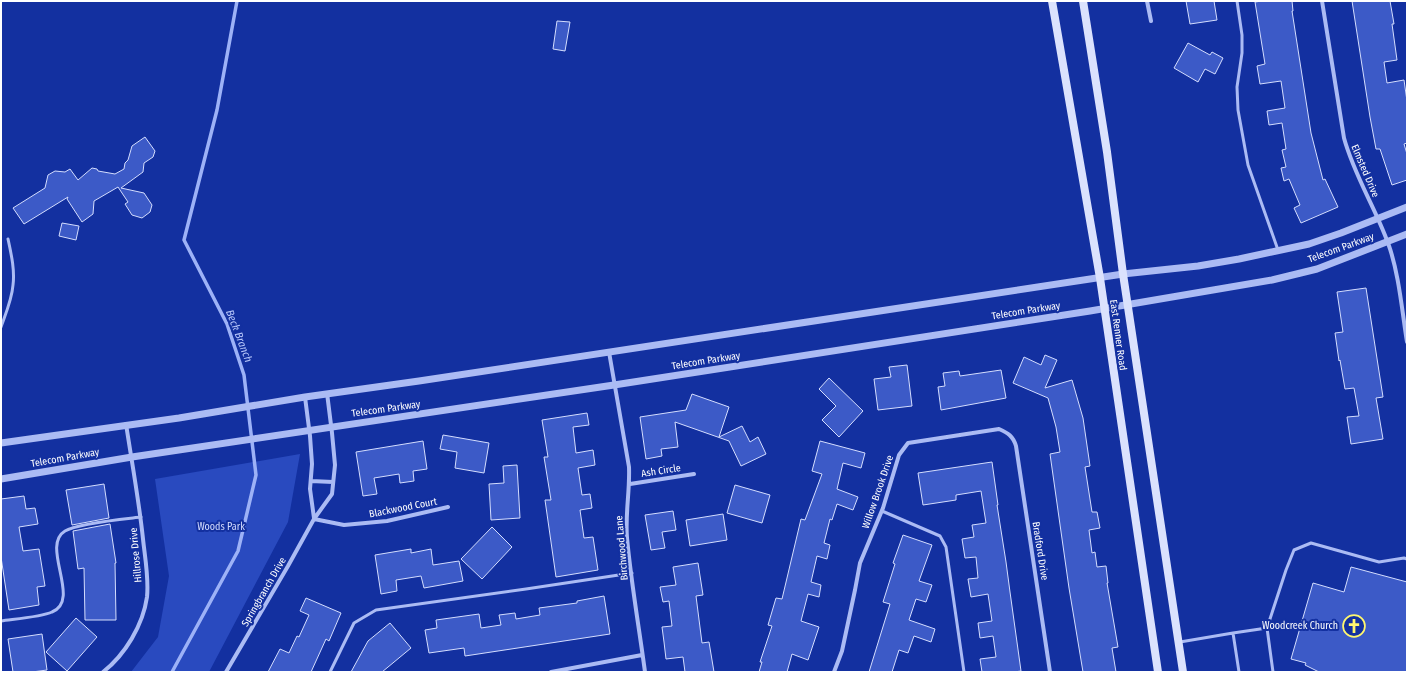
<svg xmlns="http://www.w3.org/2000/svg" width="1408" height="673" font-family="'Fira Sans Condensed',sans-serif">
<rect width="100%" height="100%" fill="#1330a0"/>
<!-- green -->
<path fill="#294abf" d="M 300,454 L 288,522 L 209,672 L 131,672 L 158,637 L 169,576 L 155,479 Z"/>
<g fill="none" stroke-linecap="round" stroke-linejoin="round">
<!-- stream -->
<path stroke="#9db2f7" stroke-width="3.5" d="M 172,672 L 238,551 L 256,475 L 244,375 L 227,324 L 184,240 L 217,110 L 237,1"/>
</g>
<!-- building -->
<path fill="#3c5ac7" stroke="#d4ddfe" d="M 1186,1 L 1214,1 L 1217,20 L 1190,24 Z
M 1262,1 L 1292,1 L 1293,11 L 1292,11 L 1311,133 L 1323,180 L 1325,179 L 1338,207 L 1301,223 L 1294,208 L 1300,205 L 1289,179 L 1284,181 L 1281,168 L 1286,167 L 1282,150 L 1286,149 L 1282,123 L 1269,125 L 1267,111 L 1285,108 L 1281,81 L 1260,84 L 1257,66 L 1265,64 L 1255,2 Z
M 1352,1 L 1390,1 L 1394,24 L 1392,24 L 1397,60 L 1384,62 L 1387,83 L 1404,80 L 1407,101 L 1407,143 L 1404,144 L 1407,154 L 1407,180 L 1392,185 L 1380,149 L 1376,149 L 1370,117 Z
M 557,21 L 570,22 L 565,51 L 553,49 Z
M 1188,43 L 1210,55 L 1212,52 L 1223,58 L 1215,74 L 1205,69 L 1198,82 L 1174,68 Z
M 145,137 L 155,151 L 153,157 L 144,163 L 143,172 L 121,188 L 144,193 L 152,205 L 150,212 L 142,218 L 132,215 L 125,204 L 128,202 L 118,187 L 94,201 L 93,214 L 82,222 L 67,199 L 68,197 L 24,224 L 13,208 L 45,188 L 48,175 L 55,171 L 65,172 L 70,169 L 78,180 L 92,168 L 97,169 L 98,171 L 115,174 L 124,169 L 125,163 L 128,160 L 132,146 Z
M 62,223 L 79,226 L 76,240 L 59,236 Z
M 1366,288 L 1383,397 L 1376,398 L 1383,439 L 1351,444 L 1347,417 L 1359,416 L 1354,388 L 1345,389 L 1340,360 L 1339,361 L 1335,333 L 1343,332 L 1337,292 Z
M 1045,355 L 1057,360 L 1045,388 L 1072,380 L 1083,418 L 1090,466 L 1085,467 L 1092,512 L 1097,512 L 1100,528 L 1089,530 L 1092,553 L 1095,552 L 1097,567 L 1106,566 L 1108,583 L 1107,583 L 1118,647 L 1112,648 L 1116,672 L 1083,672 L 1069,588 L 1050,454 L 1060,452 L 1056,427 L 1048,398 L 1013,383 L 1024,357 L 1041,365 Z
M 907,365 L 912,406 L 878,410 L 874,379 L 891,377 L 889,367 Z
M 1001,370 L 1006,398 L 941,410 L 938,387 L 945,386 L 943,373 L 959,371 L 960,376 Z
M 829,378 L 863,411 L 839,437 L 822,420 L 836,406 L 819,389 Z
M 692,394 L 729,407 L 719,437 L 742,426 L 750,442 L 758,437 L 766,454 L 741,466 L 729,441 L 675,422 L 678,447 L 661,449 L 662,456 L 646,459 L 640,417 L 686,410 Z
M 587,413 L 589,425 L 573,427 L 576,453 L 593,450 L 595,465 L 578,468 L 582,495 L 590,494 L 592,508 L 580,510 L 584,538 L 593,537 L 598,570 L 556,577 L 545,500 L 551,500 L 544,457 L 548,457 L 542,420 Z
M 443,435 L 489,443 L 484,473 L 455,468 L 457,452 L 440,449 Z
M 423,441 L 427,469 L 413,471 L 414,481 L 400,483 L 399,474 L 374,478 L 377,494 L 363,496 L 356,452 Z
M 820,441 L 865,453 L 861,468 L 843,463 L 837,489 L 858,497 L 853,510 L 837,504 L 832,520 L 830,519 L 824,543 L 830,545 L 827,559 L 817,556 L 811,582 L 821,585 L 819,597 L 808,594 L 801,621 L 819,627 L 808,660 L 792,654 L 787,672 L 759,672 L 762,662 L 760,662 L 772,626 L 768,625 L 776,598 L 782,599 L 801,519 L 805,520 L 822,474 L 812,471 Z
M 992,462 L 998,505 L 997,505 L 1006,562 L 1010,592 L 1021,671 L 1014,672 L 982,672 L 980,659 L 996,657 L 993,636 L 980,638 L 978,623 L 992,621 L 988,594 L 971,597 L 968,579 L 978,578 L 976,557 L 965,558 L 962,539 L 974,537 L 972,525 L 986,523 L 981,491 L 956,495 L 956,500 L 923,505 L 918,473 Z
M 517,465 L 520,518 L 491,520 L 489,484 L 504,483 L 503,466 Z
M 104,484 L 109,518 L 72,525 L 66,490 Z
M 735,485 L 770,495 L 762,523 L 727,513 Z
M 24,496 L 26,509 L 35,508 L 38,524 L 19,527 L 23,551 L 39,549 L 45,586 L 37,587 L 39,605 L 9,610 L 1,557 L 1,499 Z
M 673,511 L 676,530 L 662,532 L 665,548 L 651,550 L 645,515 Z
M 723,514 L 727,540 L 690,546 L 686,520 Z
M 110,524 L 116,563 L 115,563 L 116,620 L 85,620 L 84,568 L 78,569 L 73,531 Z
M 492,527 L 512,547 L 482,579 L 461,559 Z
M 903,535 L 932,545 L 919,581 L 932,585 L 926,602 L 916,599 L 909,620 L 935,629 L 931,642 L 914,636 L 908,653 L 899,650 L 892,672 L 869,672 L 890,604 L 883,602 L 895,564 L 893,563 Z
M 411,549 L 411,553 L 431,549 L 433,565 L 459,561 L 463,581 L 424,588 L 421,576 L 396,580 L 397,591 L 381,594 L 375,555 Z
M 698,563 L 703,595 L 696,596 L 702,643 L 709,642 L 714,672 L 685,672 L 683,657 L 666,659 L 664,642 L 662,627 L 672,626 L 669,601 L 663,602 L 660,587 L 676,585 L 673,567 Z
M 1351,567 L 1407,582 L 1407,672 L 1319,672 L 1305,665 L 1306,663 L 1291,659 L 1313,583 L 1344,592 Z
M 604,596 L 610,634 L 465,656 L 464,648 L 429,653 L 425,630 L 437,628 L 436,620 L 479,614 L 481,628 L 501,625 L 499,615 L 515,613 L 516,619 L 540,615 L 539,608 L 577,603 L 577,601 Z
M 306,598 L 341,613 L 329,641 L 326,639 L 311,672 L 268,672 L 280,649 L 289,653 L 297,636 L 299,637 L 309,615 L 300,611 Z
M 76,618 L 97,637 L 67,671 L 46,652 Z
M 390,623 L 411,648 L 382,672 L 351,672 L 368,641 Z
M 42,634 L 47,670 L 32,672 L 13,672 L 8,639 Z"/>
<g fill="none" stroke-linecap="round" stroke-linejoin="round">
<!-- service -->
<path stroke="#abbbf4" stroke-width="3" d="M 1237,1 L 1242,35 L 1242,53 L 1237,87 L 1238,110 L 1248,165 L 1278,250
M 1,327 C 6,313 12,299 13,285 C 15,270 11,253 8,239
M 882,511 L 940,536 L 946,547 L 964,672
M 1,621 C 15,619 41,617 52,612 C 82,600 40,546 65,531 C 78,523 124,519 141,517
M 1267,628 L 1286,570 L 1294,550 L 1311,543 L 1379,562 L 1404,558 L 1407,559
M 1233,633 L 1267,628 L 1273,672
M 1180,642 L 1233,633 L 1239,672
M 330,672 L 354,623 L 376,610 L 526,589 L 632,573"/>
<!-- minor -->
<path stroke="#abbbf4" stroke-width="4" d="M 1147,1 L 1151,21
M 1322,1 L 1344,138 C 1354,175 1375,207 1388,243 C 1399,273 1402,311 1407,342
M 609,352 L 629,467 C 630,491 625,514 627,538 C 631,582 639,627 645,672
M 305,397 L 310,436 L 312,464 L 310,489 L 314,518
M 311,481 L 333,482
M 630,484 L 694,474
M 314,519 L 344,525 L 387,521 L 448,507
M 103,672 C 125,655 143,625 147,597 C 149,578 145,558 143,539 C 139,501 132,463 126,424
M 226,672 L 288,566 L 314,519 L 332,494 L 335,465 L 332,433 L 327,393
M 551,672 L 642,655
M 834,672 L 842,651 L 855,590 L 860,563 L 883,508 L 899,455 L 908,443 L 999,429 C 1008,433 1013,436 1016,446 L 1050,672"/>
<!-- tertiary -->
<path stroke="#abbbf4" stroke-width="7" d="M 1,443 L 179,418 L 305,397 L 419,381 L 1123,274 L 1198,266 L 1239,259 L 1309,244 L 1341,233 L 1407,207
M 1,479 L 132,457 L 614,385 L 1090,311 L 1272,280 L 1317,269 L 1407,234"/>
<!-- secondary -->
<path stroke="#dbe2fd" stroke-width="8" d="M 1052,1 L 1100,278 L 1158,672
M 1083,1 L 1107,152 L 1123,274 L 1183,672"/>
</g>
<!-- icons -->
<defs>
<g id="church-ring" transform="scale(1.15)"><circle r="9.5" fill="#1330a0" stroke="#fff76f" stroke-width="1.5"/><path d="M-1.2-6h2.4v3.5h3.3v2.4h-3.3V6h-2.4V-.1h-3.3v-2.4h3.3Z" fill="#fff76f"/></g>
</defs>
<g fill-rule="evenodd">
<use href="#church-ring" x="1354" y="626"/>
</g>
<g text-anchor="middle" dominant-baseline="central" stroke-width="4" stroke-linejoin="round" paint-order="stroke">
<!-- street labels -->
<g font-size="10" fill="#fff" stroke="#1330a0">
<text transform="translate(1365 171) rotate(67)">Elmsted Drive</text>
<text transform="translate(1341 248) rotate(-20)">Telecom Parkway</text>
<text transform="translate(1026 311) rotate(-9)">Telecom Parkway</text>
<text transform="translate(1118 335) rotate(82)">East Renner Road</text>
<text transform="translate(706 361) rotate(-9)">Telecom Parkway</text>
<text transform="translate(386 409) rotate(-8)">Telecom Parkway</text>
<text transform="translate(65 458) rotate(-10)">Telecom Parkway</text>
<text transform="translate(661 471) rotate(-9)">Ash Circle</text>
<text transform="translate(878 492) rotate(-71)">Willow Brook Drive</text>
<text transform="translate(403 508) rotate(-11)">Blackwood Court</text>
<text transform="translate(622 548) rotate(-95)">Birchwood Lane</text>
<text transform="translate(1040 551) rotate(81)">Bradford Drive</text>
<text transform="translate(136 555) rotate(-95)">Hillrose Drive</text>
<text transform="translate(264 592) rotate(-60)">Springbranch Drive</text>
</g>
<!-- park labels -->
<g font-size="10" fill="#d4ddfe" stroke="#1330a0">
<text x="221" y="527">Woods Park</text>
</g>
<!-- poi labels -->
<g font-size="10" fill="#fff" stroke="#1330a0" text-anchor="end">
<text x="1338" y="626">Woodcreek Church</text>
</g>
<!-- water labels -->
<g font-size="11" font-style="italic" fill="#b8c7fb" stroke="#1330a0">
<text transform="translate(239 336) rotate(69)">Beck Branch</text>
</g>
</g>
<!-- border -->
<rect width="1408" height="673" fill="none" stroke="#ffffff" stroke-width="4"/>
</svg>
